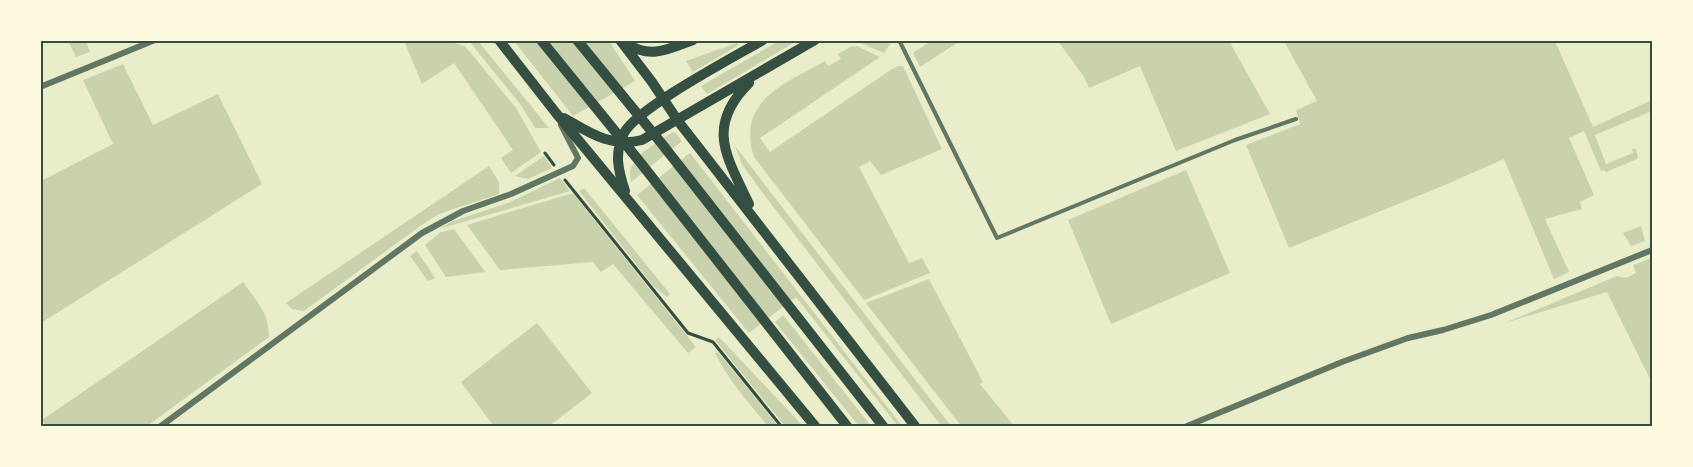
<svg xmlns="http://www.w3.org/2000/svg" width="1693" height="467" font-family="'DM Sans',sans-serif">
<rect width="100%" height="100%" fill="#e9edc9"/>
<!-- green -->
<path fill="#cad2ad" d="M 933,40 L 960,41 L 920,67 L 913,53 Z
M 68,41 L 86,41 L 90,52 L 76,57 Z
M 404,41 L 447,41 L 465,46 L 516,108 L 541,152 L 511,173 L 501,158 L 513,150 L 454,63 L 422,84 Z
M 469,41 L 478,41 L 549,128 L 535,128 L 520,104 Z
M 514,41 L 609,41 L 635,81 L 573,116 Z
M 779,41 L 797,41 L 707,94 L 701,86 Z
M 856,41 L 890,41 L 890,44 L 884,53 Z
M 1058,41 L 1229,41 L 1270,114 L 1176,151 L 1140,66 L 1089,88 L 1084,77 Z
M 1284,41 L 1555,41 L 1593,127 L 1652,100 L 1652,111 L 1595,135 L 1606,164 L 1633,153 L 1632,149 L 1635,148 L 1638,156 L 1637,159 L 1606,172 L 1604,170 L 1601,171 L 1584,131 L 1569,138 L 1594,195 L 1580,202 L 1582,209 L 1545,219 L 1569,272 L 1554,279 L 1504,159 L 1445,185 L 1289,248 L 1246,145 L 1300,124 L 1296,110 L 1317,101 Z
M 737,43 L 739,45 L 693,72 L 686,61 Z
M 857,46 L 880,57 L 760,138 L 770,152 L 892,69 L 898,66 L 903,66 L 942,149 L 881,175 L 870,161 L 859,167 L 909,263 L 922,258 L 930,273 L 864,300 L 754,157 C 736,100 785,84 825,61 L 828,66 L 841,59 L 838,54 L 850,47 Z
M 123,64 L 153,125 L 218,94 L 262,184 L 41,323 L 41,181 L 113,144 L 83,80 Z
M 675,132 L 682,141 L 631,182 C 624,158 655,145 671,133 Z
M 735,146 L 951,426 L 942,426 L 932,414 L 759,188 L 742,164 Z
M 690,153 L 902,426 L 898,426 L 796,297 L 749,333 L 637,195 Z
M 544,156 L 552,168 L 528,179 L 515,176 Z
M 489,166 L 499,182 L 499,194 L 439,214 L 423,224 L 304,311 L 292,309 L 286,303 Z
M 1186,170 L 1230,273 L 1111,324 L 1068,220 Z
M 560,178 L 570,191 L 439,229 L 453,221 L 508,203 Z
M 582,189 L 585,189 L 670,294 L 667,297 L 654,287 L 579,191 Z
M 573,193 L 696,347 L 688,353 L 613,264 L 601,272 L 593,262 L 500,270 L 467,225 Z
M 1641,226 L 1645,241 L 1631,246 L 1623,233 Z
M 454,229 L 485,272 L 446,277 L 425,245 L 441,232 Z
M 417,251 L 435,278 L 428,281 L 410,256 Z
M 1652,258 L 1652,383 L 1607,292 L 1505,323 L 1617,276 L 1626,278 L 1636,273 L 1633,265 Z
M 929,279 L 983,382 L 980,384 L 1014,426 L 961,426 L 866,303 Z
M 243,282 C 257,302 269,312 269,337 L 147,426 L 47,426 L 42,420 Z
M 783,315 L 871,426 L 859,426 L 775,322 Z
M 537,323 L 592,393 L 549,426 L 492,426 L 493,425 L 461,382 Z
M 719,337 L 803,426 L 785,426 L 715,340 Z
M 718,352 L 778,426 L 768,426 C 749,403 728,380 715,353 Z"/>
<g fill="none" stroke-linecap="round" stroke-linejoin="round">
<!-- path -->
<path stroke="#344e41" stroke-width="3" d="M 545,153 L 554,165
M 565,180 L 688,333 L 713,342 L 781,426"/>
<!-- service -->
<path stroke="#617663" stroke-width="4" d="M 899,40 L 997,238 L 1235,140 L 1296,119"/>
<!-- minor -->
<path stroke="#617663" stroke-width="6" d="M 40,87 L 155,40
M 161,426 L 422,233 L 463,211 L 511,194 L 573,166 L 578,158 L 561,125
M 1187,426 L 1342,362 L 1408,338 L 1443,330 L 1491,315 L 1652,250"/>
<!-- secondary -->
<path stroke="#344e41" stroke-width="10" d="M 499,40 L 556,113 L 815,426
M 620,40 L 652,82 L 678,121 L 915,426
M 625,43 C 650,59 667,50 693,40
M 564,118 C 590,133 611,148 642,140 L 815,40
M 625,191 C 618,170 614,153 624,133 C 637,108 734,57 763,40
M 749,204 C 727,157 705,127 749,83"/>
<!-- primary -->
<path stroke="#344e41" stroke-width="10" d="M 541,40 L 640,162 L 847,426
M 577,40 L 662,144 L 883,426"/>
</g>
<!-- border -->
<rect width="1693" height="467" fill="none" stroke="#fefae0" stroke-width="84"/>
<rect x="42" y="42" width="1609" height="383" fill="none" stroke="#344e41" stroke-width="2"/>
</svg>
